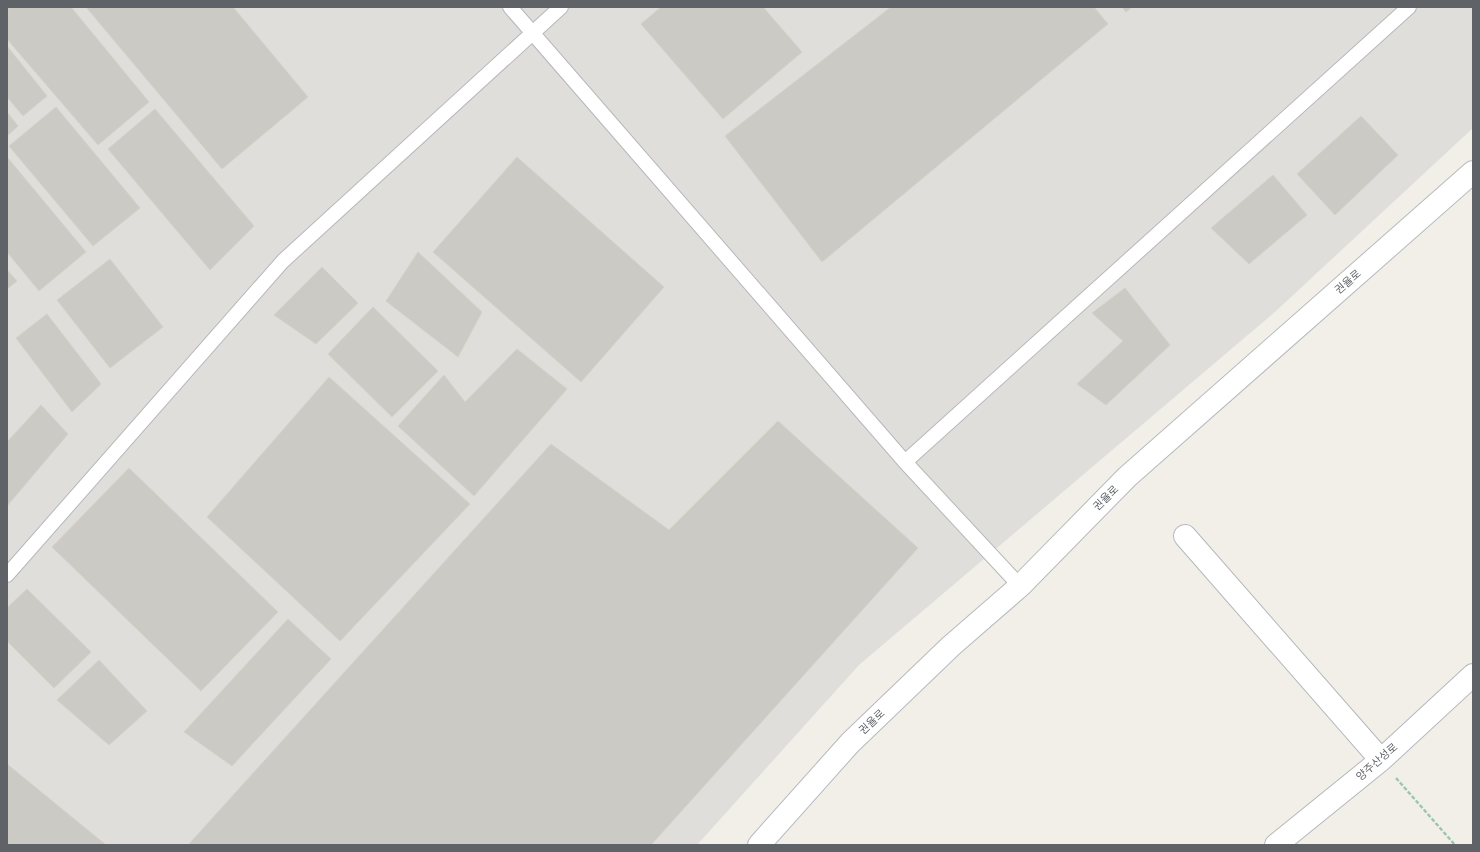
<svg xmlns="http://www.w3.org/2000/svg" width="1480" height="852" font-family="'DejaVu Sans','Noto Sans KR',sans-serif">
<rect width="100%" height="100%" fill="#f1efe8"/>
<!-- industrial -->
<path fill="#e0deda" d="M 7,7 L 1473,7 L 1473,128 L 1276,311 L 859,665 L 697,845 L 7,845 Z"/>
<!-- building -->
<path fill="#cccac5" stroke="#d6d1c6" d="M 8,7 L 71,7 L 149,102 L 98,145 L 7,39 Z
M 86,7 L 233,7 L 308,97 L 222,169 Z
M 661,7 L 763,7 L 802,52 L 723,119 L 641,24 Z
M 891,7 L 1094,7 L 1108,24 L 822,262 L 725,136 Z
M 1122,7 L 1132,7 L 1126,12 Z
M 7,46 L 47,96 L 23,116 L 7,97 Z
M 56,107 L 140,208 L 93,246 L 9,146 Z
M 155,109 L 254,226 L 210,270 L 108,149 Z
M 7,112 L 18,126 L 7,136 Z
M 1361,116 L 1398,155 L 1335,215 L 1297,174 Z
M 7,157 L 86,252 L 39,291 L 7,252 Z
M 517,157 L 664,287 L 581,382 L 433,252 Z
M 1273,175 L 1307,215 L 1249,264 L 1211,228 Z
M 418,252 L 482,312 L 458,357 L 386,301 Z
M 110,259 L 163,327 L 110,368 L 57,300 Z
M 322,267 L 358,303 L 316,344 L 274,315 Z
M 7,270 L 17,281 L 7,289 Z
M 1125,288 L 1170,345 L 1106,405 L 1077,384 L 1123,341 L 1092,313 Z
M 373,307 L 438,371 L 392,417 L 328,354 Z
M 47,314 L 101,384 L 72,412 L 16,338 Z
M 517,349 L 567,389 L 474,496 L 398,426 L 444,375 L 465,402 Z
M 329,377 L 470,504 L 340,641 L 207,517 Z
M 41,405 L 68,434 L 7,506 L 7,442 Z
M 778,421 L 918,548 L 651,845 L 188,845 L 551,444 L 669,530 Z
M 129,468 L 278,612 L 201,691 L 52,547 Z
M 27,589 L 91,652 L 54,688 L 7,641 L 7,608 Z
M 288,619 L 331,659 L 232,766 L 184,732 Z
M 99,660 L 147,711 L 109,745 L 57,700 Z
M 7,764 L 106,845 L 7,845 Z"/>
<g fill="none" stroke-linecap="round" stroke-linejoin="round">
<!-- lane casing -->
<g stroke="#b5b8bc" stroke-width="16">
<path id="lane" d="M 510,7 L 905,462 L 1020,586
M 905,462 L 1409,7
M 7,575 L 283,261 L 561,7"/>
</g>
<!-- street casing -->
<g stroke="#b5b8bc" stroke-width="24">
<path id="street" d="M 1185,536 L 1381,760
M 1276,845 L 1381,760 L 1473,675"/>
</g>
<!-- secondary casing -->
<g stroke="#b6babf" stroke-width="24">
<path id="secondary" d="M 759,845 L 850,743 L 951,646 L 1020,586 L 1127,477 L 1473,172"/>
</g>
<!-- path -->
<path stroke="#9cc7a9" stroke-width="2.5" stroke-dasharray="4 2" stroke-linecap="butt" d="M 1396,778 L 1455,845"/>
<!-- lane -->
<use href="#lane" stroke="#fff" stroke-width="14"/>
<!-- street -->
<use href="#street" stroke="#fff" stroke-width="22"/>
<!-- secondary -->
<use href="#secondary" stroke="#fff" stroke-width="22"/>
</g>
<g text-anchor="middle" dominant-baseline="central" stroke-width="4" stroke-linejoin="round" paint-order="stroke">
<!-- street labels -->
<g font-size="11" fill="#5f6368" stroke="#fff">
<text transform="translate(1348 282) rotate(-41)">권율로</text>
<text transform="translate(1106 498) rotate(-45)">권율로</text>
<text transform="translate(872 722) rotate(-43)">권율로</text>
<text transform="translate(1377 762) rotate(-41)">양주산성로</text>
</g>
</g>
<!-- border -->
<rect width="1480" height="852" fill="none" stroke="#5f6368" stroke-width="16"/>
</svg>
